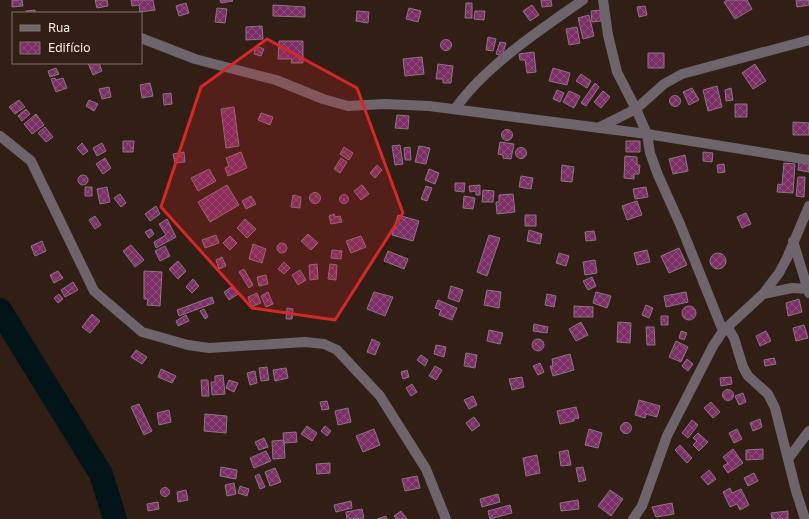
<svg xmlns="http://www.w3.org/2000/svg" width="809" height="519" font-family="'Golos Text',sans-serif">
<defs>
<pattern id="building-cross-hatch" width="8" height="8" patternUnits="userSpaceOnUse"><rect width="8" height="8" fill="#7c2e66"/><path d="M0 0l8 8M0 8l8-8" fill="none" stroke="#8f4c7c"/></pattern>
</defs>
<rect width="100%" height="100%" fill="#311e14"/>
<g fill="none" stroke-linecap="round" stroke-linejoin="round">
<!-- river -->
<path stroke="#031418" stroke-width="24" d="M 0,310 L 101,474 L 115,519"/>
</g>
<!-- building -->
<path fill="url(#building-cross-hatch)" stroke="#8c7684" d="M 12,0 L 22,0 L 23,6 L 12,7 Z
M 95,0 L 107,0 L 108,6 L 97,8 Z
M 131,0 L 153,0 L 155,10 L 140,12 L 139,5 L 132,6 Z
M 220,0 L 232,0 L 233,1 L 221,3 Z
M 541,0 L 551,0 L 552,6 L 542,7 Z
M 727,0 L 747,0 L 752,9 L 735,19 L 724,2 Z
M 796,0 L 809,0 L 809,5 L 797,7 Z
M 186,3 L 189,13 L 179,16 L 176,6 Z
M 466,3 L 472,3 L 472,18 L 465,18 Z
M 273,5 L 305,7 L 305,17 L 273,16 Z
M 532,5 L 539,15 L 530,21 L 523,11 Z
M 645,6 L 647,15 L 639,17 L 637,7 Z
M 217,8 L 227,9 L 225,23 L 215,22 Z
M 409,8 L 421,11 L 418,22 L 406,19 Z
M 35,10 L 35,13 L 26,13 L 26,11 Z
M 600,10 L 601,21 L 592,22 L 591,11 Z
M 357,11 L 369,12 L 368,23 L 356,21 Z
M 475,11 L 485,11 L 484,20 L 474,19 Z
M 589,15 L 594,36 L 583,39 L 578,18 Z
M 262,26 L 263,39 L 246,40 L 246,27 Z
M 577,27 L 580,43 L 569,45 L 566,29 Z
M 488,37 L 496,39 L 493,51 L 486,50 Z
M440.5 45a5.5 5.5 0 1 1 11 0a5.5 5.5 0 1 1-11 0Z
M 279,41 L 303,41 L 303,63 L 291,63 L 292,59 L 278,59 Z
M 500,42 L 506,43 L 502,56 L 496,54 Z
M 256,46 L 264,49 L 261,56 L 254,54 Z
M 534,52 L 536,72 L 527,73 L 525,60 L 520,60 L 519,54 Z
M 648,53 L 664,53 L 664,68 L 648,68 Z
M 422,57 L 424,74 L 405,76 L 403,59 Z
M 88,63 L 99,63 L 102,71 L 93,75 Z
M 438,64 L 453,66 L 451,83 L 443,83 L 443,79 L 436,79 Z
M 755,64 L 766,81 L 753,89 L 742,73 Z
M 56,68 L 59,74 L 50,77 L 48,71 Z
M 553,68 L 570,73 L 567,85 L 549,81 Z
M 581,74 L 591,81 L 587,88 L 576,81 Z
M 55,78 L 56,80 L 63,78 L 67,88 L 56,92 L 51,79 Z
M 150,83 L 153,96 L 142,98 L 140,85 Z
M 595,83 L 599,87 L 586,106 L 581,103 Z
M 717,86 L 722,107 L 708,111 L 703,90 Z
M 109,87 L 111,97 L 102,99 L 99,89 Z
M 692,88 L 699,100 L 689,105 L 683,92 Z
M 731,88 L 733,100 L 726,101 L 725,90 Z
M 557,90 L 564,93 L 560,102 L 553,99 Z
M 569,91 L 580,96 L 574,108 L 563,102 Z
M 603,91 L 610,97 L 601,108 L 594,102 Z
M 171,93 L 172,104 L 164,105 L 163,94 Z
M669.5 101a5.5 5.5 0 1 1 11 0a5.5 5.5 0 1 1-11 0Z
M 19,100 L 25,107 L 15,114 L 9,107 Z
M 89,100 L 98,104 L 94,111 L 86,106 Z
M 735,104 L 747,104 L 747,117 L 735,117 Z
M 234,107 L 239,146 L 226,148 L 221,109 Z
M 26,109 L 30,114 L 22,121 L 18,116 Z
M 261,113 L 273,117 L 270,125 L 258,120 Z
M 36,114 L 44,125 L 32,134 L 24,124 Z
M 397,115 L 409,116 L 408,129 L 395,128 Z
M 793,122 L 809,123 L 809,135 L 793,135 Z
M 45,127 L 53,137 L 46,142 L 38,133 Z
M501.5 135a5.5 5.5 0 1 1 11 0a5.5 5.5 0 1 1-11 0Z
M 123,141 L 134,141 L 133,152 L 123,152 Z
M 626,141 L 640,141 L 640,152 L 626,152 Z
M 500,142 L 514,144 L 511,159 L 503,158 L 503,155 L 498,154 Z
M 82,143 L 88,151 L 83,155 L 77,148 Z
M 102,143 L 106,151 L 97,156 L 93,148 Z
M 400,145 L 403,164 L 395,165 L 392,146 Z
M 419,146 L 430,148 L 426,164 L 415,162 Z
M 344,147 L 353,153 L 349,160 L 340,154 Z
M 410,147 L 411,160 L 405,160 L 404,148 Z
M515.5 153a5.5 5.5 0 1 1 11 0a5.5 5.5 0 1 1-11 0Z
M 184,152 L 185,162 L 175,163 L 173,154 Z
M 241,152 L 247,168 L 228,176 L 225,168 L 229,166 L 226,158 Z
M 703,152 L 713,153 L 712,162 L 703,161 Z
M 685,155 L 688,171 L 673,174 L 669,159 Z
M 625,156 L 637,157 L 637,165 L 640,165 L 639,174 L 634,174 L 634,179 L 624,178 Z
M 105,158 L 111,168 L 103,174 L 96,164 Z
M 341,158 L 347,162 L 340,173 L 334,169 Z
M 799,160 L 809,161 L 809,172 L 798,170 Z
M 784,163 L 795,164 L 793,193 L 777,192 L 778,184 L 782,185 Z
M 724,164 L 725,172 L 718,173 L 717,165 Z
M 377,165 L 382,170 L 375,178 L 370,173 Z
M 562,165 L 574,167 L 572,182 L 561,181 Z
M 209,169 L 216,181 L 198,191 L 191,178 Z
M 429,169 L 439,173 L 435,184 L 425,180 Z
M78 180a5 5 0 1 1 10 0a5 5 0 1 1-10 0Z
M 521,176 L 533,178 L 531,189 L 519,187 Z
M 798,177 L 805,177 L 804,197 L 796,196 Z
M 455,183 L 465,183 L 464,192 L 455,191 Z
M 227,185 L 239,205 L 210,222 L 198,202 Z
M 362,185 L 369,194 L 361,200 L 354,191 Z
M 480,185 L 480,195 L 476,195 L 476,191 L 470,192 L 469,186 Z
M 426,186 L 432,188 L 427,201 L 421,199 Z
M 85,187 L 92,187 L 92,196 L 85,196 Z
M 107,187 L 110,202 L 100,204 L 97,189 Z
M 646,187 L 648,197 L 635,199 L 633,189 Z
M 483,190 L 494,191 L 493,202 L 482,202 Z
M309.5 198a5.5 5.5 0 1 1 11 0a5.5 5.5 0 1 1-11 0Z
M 120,194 L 126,203 L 121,207 L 114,198 Z
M 513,194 L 515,212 L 497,214 L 496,202 L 499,202 L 499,195 Z
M339.5 199a4.5 4.5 0 1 1 9 0a4.5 4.5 0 1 1-9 0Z
M 293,195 L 301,197 L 300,208 L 291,207 Z
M 251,196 L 256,204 L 246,209 L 242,201 Z
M 464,196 L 475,198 L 473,209 L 463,208 Z
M 637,201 L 642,215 L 627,220 L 622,206 Z
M 156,206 L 160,214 L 150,221 L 145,214 Z
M 746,213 L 751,224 L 742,228 L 737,217 Z
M 334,214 L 335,217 L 340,216 L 342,222 L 331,224 L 329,216 Z
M 398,215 L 419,221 L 413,241 L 392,235 Z
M 525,215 L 536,215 L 536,226 L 525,226 Z
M 95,216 L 101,225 L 95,229 L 89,220 Z
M 167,219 L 176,237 L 156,248 L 154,242 L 166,235 L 159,224 Z
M 245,219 L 256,229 L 247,238 L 237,228 Z
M 151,229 L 154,234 L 149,238 L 145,232 Z
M 529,230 L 542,234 L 540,244 L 527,241 Z
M 594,231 L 596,240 L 586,241 L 585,232 Z
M 308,234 L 318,243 L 311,250 L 301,241 Z
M 216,235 L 219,243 L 205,248 L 202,240 Z
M 489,235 L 500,238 L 487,276 L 477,272 Z
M 230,236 L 237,243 L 230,250 L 223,243 Z
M 361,236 L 366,247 L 351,253 L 346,241 Z
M 42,241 L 46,251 L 35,256 L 31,246 Z
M277 248a5 5 0 1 1 10 0a5 5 0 1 1-10 0Z
M 253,244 L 266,249 L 262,263 L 249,259 Z
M 131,245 L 144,260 L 135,267 L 123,251 Z
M 165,246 L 170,256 L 160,261 L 155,251 Z
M 679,248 L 687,265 L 669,273 L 661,256 Z
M 332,250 L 342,251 L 341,259 L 331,258 Z
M 647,250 L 650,262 L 637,265 L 634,253 Z
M 388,251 L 408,259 L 404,269 L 384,261 Z
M 559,253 L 569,256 L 566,266 L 556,263 Z
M710 261a8 8 0 1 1 16 0a8 8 0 1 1-16 0Z
M 222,257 L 226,266 L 219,269 L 216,260 Z
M 595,260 L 597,273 L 585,275 L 583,262 Z
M 178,261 L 186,271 L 178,279 L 169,269 Z
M 284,262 L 290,268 L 284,274 L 278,269 Z
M 317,264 L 318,279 L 310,280 L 309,265 Z
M 330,264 L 337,265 L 336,280 L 328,279 Z
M 244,269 L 253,285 L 249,288 L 239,272 Z
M 300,270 L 306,280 L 298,285 L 292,275 Z
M 58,271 L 63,278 L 54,283 L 50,275 Z
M 144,271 L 162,272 L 160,306 L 147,305 L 148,299 L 144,299 Z
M 266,275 L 268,284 L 259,286 L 257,277 Z
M 592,277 L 596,286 L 588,290 L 583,281 Z
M 193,279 L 199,286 L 192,293 L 186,287 Z
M 73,282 L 78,290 L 65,297 L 61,290 Z
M 233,286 L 238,294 L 229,300 L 224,292 Z
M 451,286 L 463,290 L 459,302 L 448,298 Z
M 487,290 L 501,292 L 499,308 L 484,305 Z
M 268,292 L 273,304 L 266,307 L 261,296 Z
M 374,292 L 393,297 L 385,316 L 367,309 Z
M 596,292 L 611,296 L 607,308 L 593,303 Z
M 686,292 L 688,302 L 666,307 L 664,296 Z
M 257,293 L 261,303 L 251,307 L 248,297 Z
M 59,294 L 63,299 L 58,303 L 54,298 Z
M 547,294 L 556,296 L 554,307 L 545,305 Z
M 212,297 L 214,303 L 179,316 L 177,310 Z
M 799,299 L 802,312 L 788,316 L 786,303 Z
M 438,300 L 457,308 L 452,320 L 439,315 L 441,310 L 435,308 Z
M 646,305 L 653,308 L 649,318 L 642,315 Z
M682 313a7 7 0 1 1 14 0a7 7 0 1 1-14 0Z
M 574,306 L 593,307 L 593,317 L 574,317 Z
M 287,308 L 293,309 L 292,319 L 286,319 Z
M 204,309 L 208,317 L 205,319 L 200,311 Z
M 92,314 L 100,321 L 90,333 L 82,327 Z
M 186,315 L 189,321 L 178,326 L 176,321 Z
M 661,316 L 668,316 L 668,325 L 661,325 Z
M 581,322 L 588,335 L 576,341 L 569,329 Z
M 618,322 L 631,323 L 630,343 L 617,342 Z
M 534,324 L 548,327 L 547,333 L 533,331 Z
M 804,325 L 808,338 L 796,341 L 793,328 Z
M 646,327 L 654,327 L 655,345 L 647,345 Z
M 489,330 L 503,333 L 500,344 L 487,341 Z
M 681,331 L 687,333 L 684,340 L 679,338 Z
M 766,331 L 771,341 L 760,346 L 756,336 Z
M532 345a6 6 0 1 1 12 0a6 6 0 1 1-12 0Z
M 372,339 L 380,343 L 375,355 L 367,352 Z
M 676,341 L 688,347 L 681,362 L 669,357 Z
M 436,345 L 446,347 L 444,357 L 434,354 Z
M 136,350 L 147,357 L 142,364 L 131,357 Z
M 466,353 L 477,355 L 475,368 L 464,366 Z
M 570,354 L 574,370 L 553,376 L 550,366 L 553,366 L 552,359 Z
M 421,355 L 428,360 L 425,366 L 417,360 Z
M 774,358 L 776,364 L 765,366 L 764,360 Z
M 687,359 L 693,364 L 688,371 L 682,366 Z
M 540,363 L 544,372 L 538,375 L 533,366 Z
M 435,366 L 442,370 L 436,380 L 429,376 Z
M 267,367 L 269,380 L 261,381 L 259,368 Z
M 286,368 L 288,378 L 275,381 L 273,370 Z
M 161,369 L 176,376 L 172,383 L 158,377 Z
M 407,370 L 409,377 L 403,379 L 401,372 Z
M 255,371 L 257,383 L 250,385 L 247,373 Z
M 223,375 L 225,394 L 212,395 L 211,382 L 215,382 L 215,376 Z
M 522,377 L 524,387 L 512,390 L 509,379 Z
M 731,377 L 732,384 L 721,386 L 720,378 Z
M 201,380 L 208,380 L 209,396 L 202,396 Z
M 229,380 L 238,383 L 234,392 L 226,388 Z
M 412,384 L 417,392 L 411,396 L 406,388 Z
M722.5 395a5.5 5.5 0 1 1 11 0a5.5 5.5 0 1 1-11 0Z
M 743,393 L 746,402 L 739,405 L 735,396 Z
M 473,396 L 477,405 L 469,409 L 464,400 Z
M 639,400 L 660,406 L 657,417 L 646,414 L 645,418 L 635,415 Z
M 327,401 L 329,409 L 322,410 L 320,402 Z
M 711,402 L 720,412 L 713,418 L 704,408 Z
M 139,404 L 152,431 L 144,435 L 131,407 Z
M 576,407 L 579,418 L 574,419 L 574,421 L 560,424 L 557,411 Z
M 348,408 L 351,422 L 338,425 L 335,411 Z
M 169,410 L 171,422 L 159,425 L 157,413 Z
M 205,414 L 227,416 L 226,433 L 204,431 Z
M 474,417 L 480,425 L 472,431 L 466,423 Z
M 760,419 L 762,427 L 753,431 L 750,423 Z
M 692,420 L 698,425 L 688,438 L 682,433 Z
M620.5 428a5.5 5.5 0 1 1 11 0a5.5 5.5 0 1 1-11 0Z
M 307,426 L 317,433 L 312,441 L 301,434 Z
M 325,426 L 331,431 L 327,436 L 321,431 Z
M 374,429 L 380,445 L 363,452 L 356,436 Z
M 589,429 L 602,433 L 598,448 L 585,445 Z
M 737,429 L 742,439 L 734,443 L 729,433 Z
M 296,432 L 297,442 L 284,443 L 283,433 Z
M 698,433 L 708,442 L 699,451 L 693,445 L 697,441 L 693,438 Z
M 264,438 L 268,447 L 259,450 L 255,442 Z
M 284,440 L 285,458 L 273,459 L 272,441 Z
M 680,445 L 692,458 L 687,463 L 675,450 Z
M 733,449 L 743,463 L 728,473 L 723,466 L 728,463 L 723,457 Z
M 763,449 L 763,459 L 746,460 L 746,450 Z
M 568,450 L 571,465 L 561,466 L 559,452 Z
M 266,451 L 271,461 L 254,468 L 250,458 Z
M 537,455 L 540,473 L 526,476 L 523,458 Z
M 330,463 L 330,473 L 317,474 L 316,464 Z
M 221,467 L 237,470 L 236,479 L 220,476 Z
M 583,467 L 586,480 L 579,482 L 576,468 Z
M 275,468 L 281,482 L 270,486 L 265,472 Z
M 709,470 L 716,479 L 708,485 L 701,477 Z
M 754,473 L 758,481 L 748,486 L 744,478 Z
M 259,474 L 265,487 L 260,489 L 255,476 Z
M 417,476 L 420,488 L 405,491 L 402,479 Z
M 234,483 L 236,494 L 227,496 L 225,485 Z
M 240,486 L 249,489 L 247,496 L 238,493 Z
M160.5 492a4.5 4.5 0 1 1 9 0a4.5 4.5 0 1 1-9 0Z
M 730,488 L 732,493 L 741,489 L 749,505 L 740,510 L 737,504 L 730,507 L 723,492 Z
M 186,490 L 188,500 L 178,502 L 177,492 Z
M 610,490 L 623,499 L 611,516 L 598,506 Z
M 498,494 L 500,502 L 482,507 L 480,499 Z
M 578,500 L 579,509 L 561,511 L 560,503 Z
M 351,501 L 352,508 L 336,512 L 334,505 Z
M 158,502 L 159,509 L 148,511 L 147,504 Z
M 672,503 L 674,514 L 656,517 L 652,507 Z
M 510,505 L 512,513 L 490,519 L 488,511 Z
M 362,509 L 364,518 L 347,519 L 346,512 Z
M 401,511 L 407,519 L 396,519 L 394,516 Z
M 788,511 L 788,519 L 772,519 L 771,513 Z
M 386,516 L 387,519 L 377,519 Z"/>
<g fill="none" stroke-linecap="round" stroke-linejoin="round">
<!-- minor -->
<path stroke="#6e646b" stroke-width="10" d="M 603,0 L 608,35 L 617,72 L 636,109 L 647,134 L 650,153 L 658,175 L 680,224 L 723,331
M 141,38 L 195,59 L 276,80 L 323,99 L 348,106 L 385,104 L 429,106 L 647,134 L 809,160
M 455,109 C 484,67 540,30 583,0
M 598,128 L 636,109 L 664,84 L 682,74 L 809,40
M 0,136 L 31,161 L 94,291 L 142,332 L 188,345 L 209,348 L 305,342 L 324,344 L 337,350 L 380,396 L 426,469 L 446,519
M 793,241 L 809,293
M 763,294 L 792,288 L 808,289
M 728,328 L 734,338 L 743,367 L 748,376 L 768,394 L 775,408 L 796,491 L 805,519
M 788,459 L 809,431
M 633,519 L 642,506 L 667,436 L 713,346 L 723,331 L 763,294 L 779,273 L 787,258 L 809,206"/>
</g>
<!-- marked area -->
<path fill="#d62828" fill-opacity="0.2" stroke="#d62828" stroke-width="3" stroke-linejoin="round" d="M 267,39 L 357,88 L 403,213 L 335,320 L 252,308 L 161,207 L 201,87 Z"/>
<!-- legend -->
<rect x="12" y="12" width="130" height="52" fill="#311e14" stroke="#817067"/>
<rect x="20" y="25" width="20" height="6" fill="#6e646b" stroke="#817067"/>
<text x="48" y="32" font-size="12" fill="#f9ebe4">Rua</text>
<rect x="20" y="42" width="20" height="12" fill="url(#building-cross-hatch)" stroke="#817067"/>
<text x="48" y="52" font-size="12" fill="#f9ebe4">Edifício</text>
</svg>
